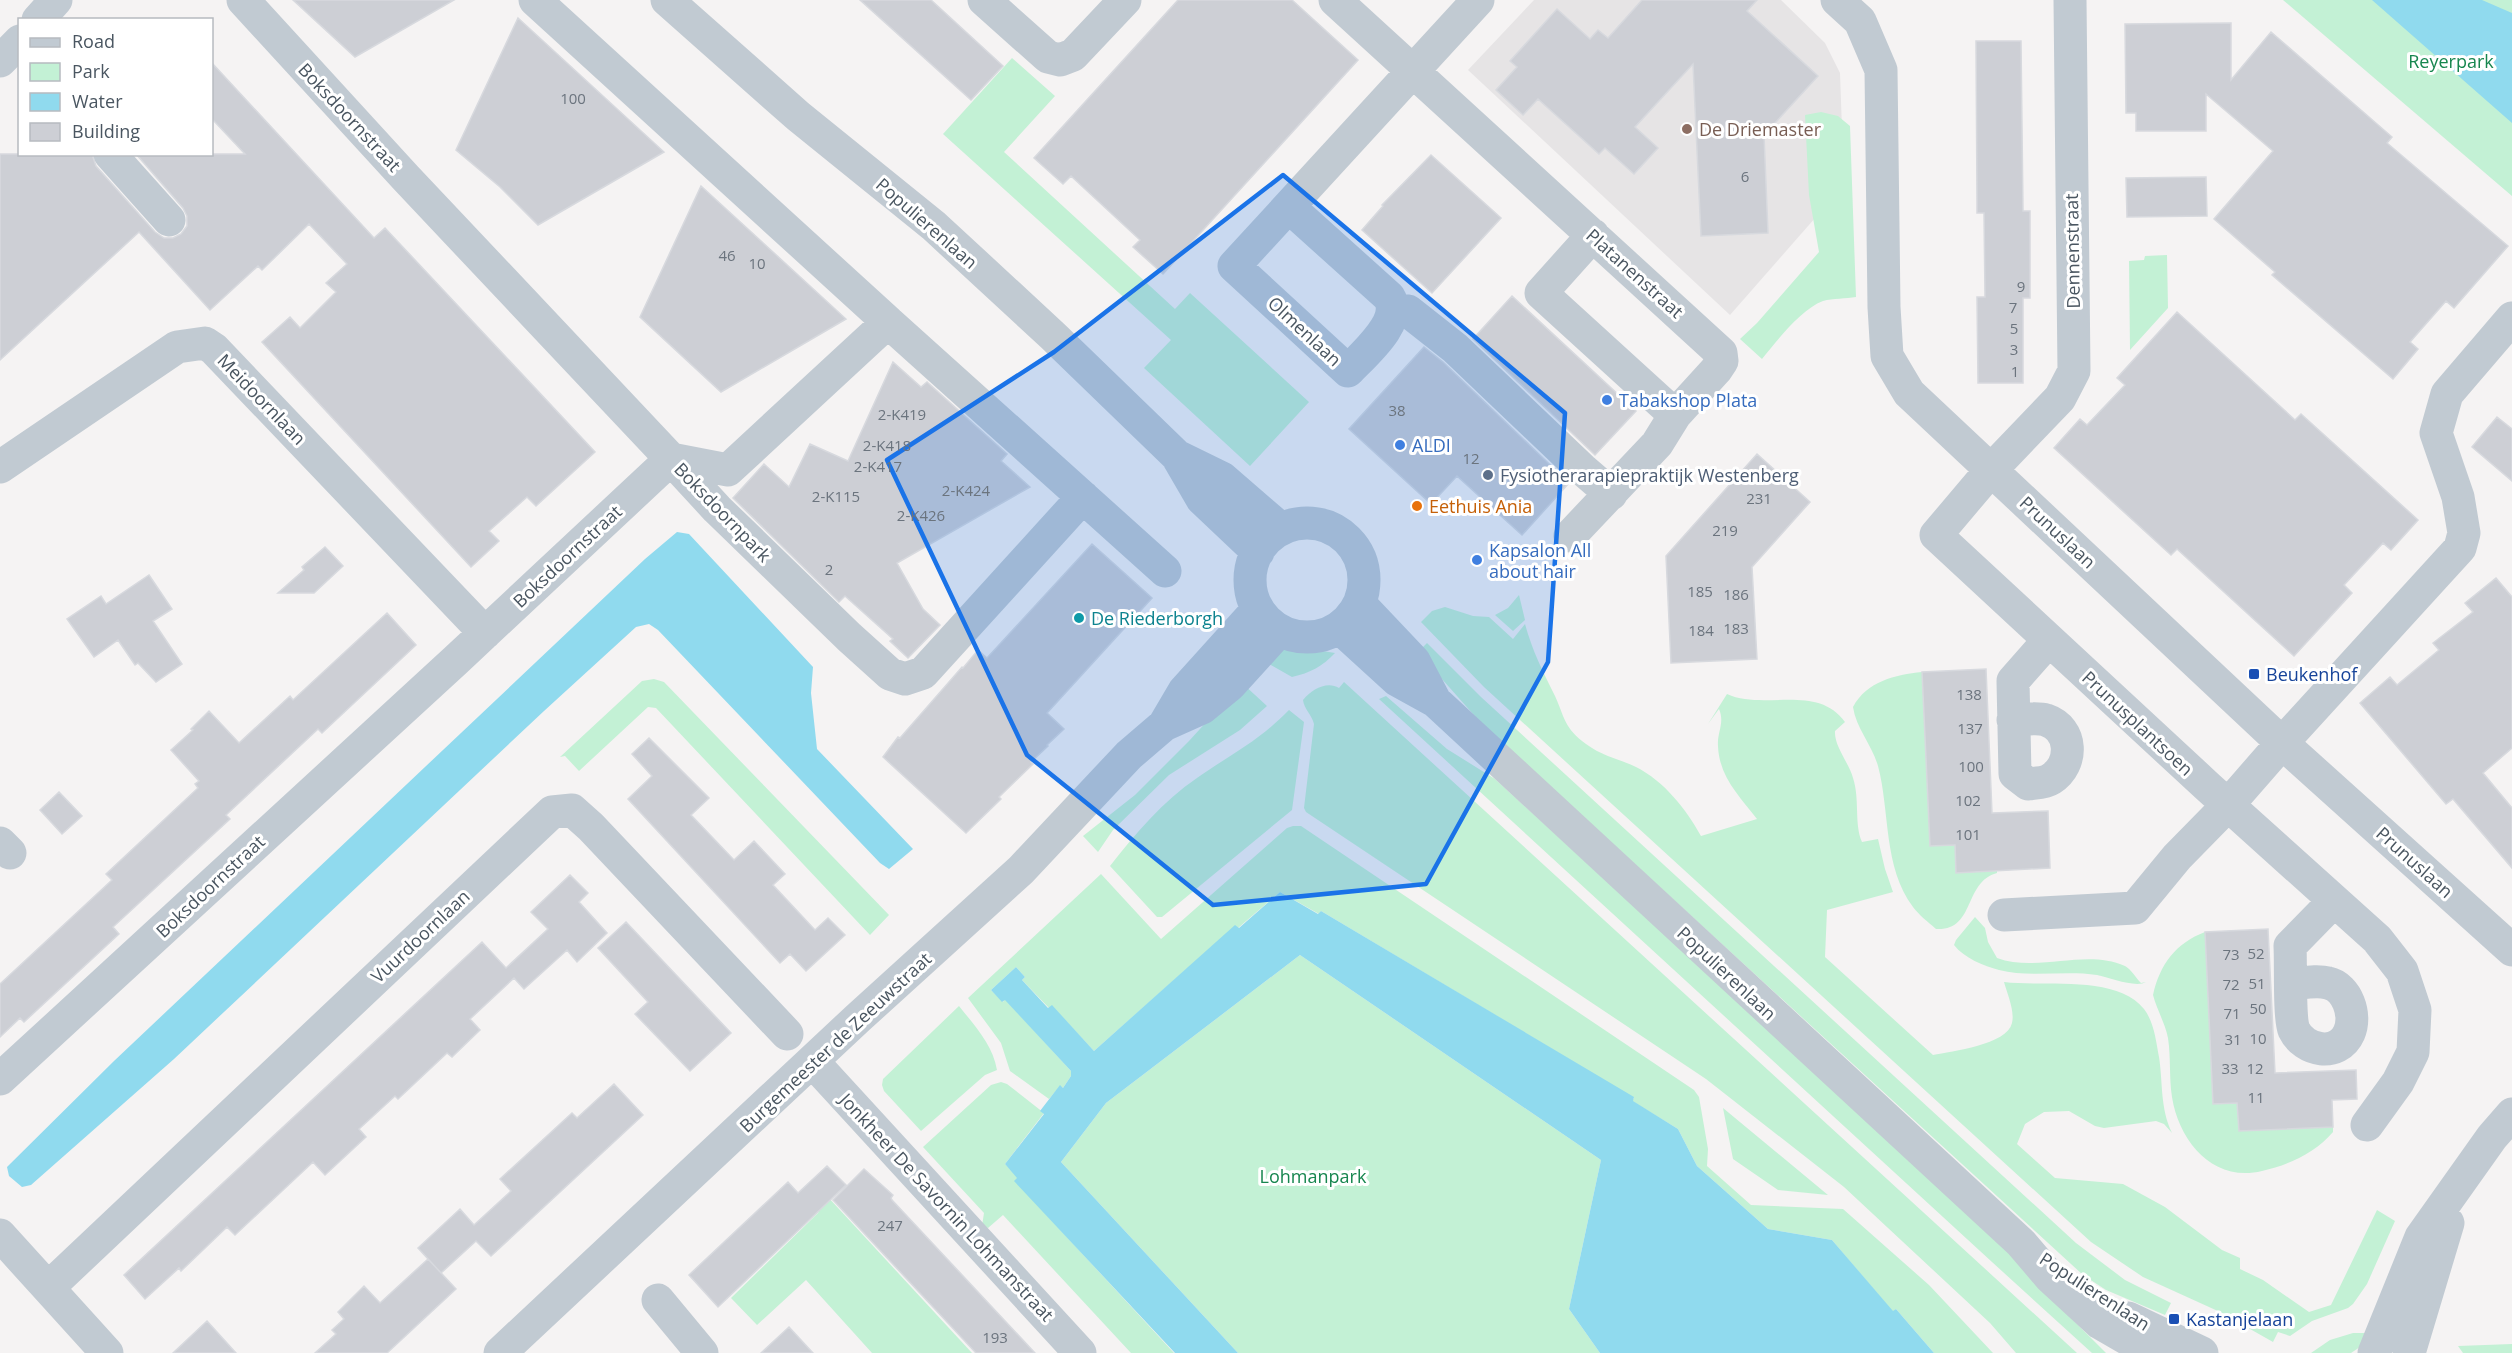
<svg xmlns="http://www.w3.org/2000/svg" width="2512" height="1353" font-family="'Open Sans',sans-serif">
<rect width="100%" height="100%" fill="#f5f3f3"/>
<!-- education -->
<path fill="#e6e4e5" d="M 1534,0 L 1781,0 L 1825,43 L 1840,73 L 1844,185 L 1730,315 L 1468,70 Z"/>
<!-- green -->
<path fill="#c3f1d5" d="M 2283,0 L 2512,0 L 2512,196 Z
M 1012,58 L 1055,96 L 1004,152 L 1175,309 L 1190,293 L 1309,402 L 1250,466 L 1144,368 L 1171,340 L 943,134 Z
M 1821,112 L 1838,116 L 1850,126 L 1856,297 C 1846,299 1833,298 1823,301 C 1801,309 1777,341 1762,359 L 1740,339 L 1757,323 L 1819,252 L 1809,195 L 1805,115 Z
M 2167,255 L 2168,308 L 2130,350 L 2129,261 L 2144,260 L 2145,256 Z
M 1519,595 L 1525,620 L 1513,631 L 1495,615 L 1508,608 Z
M 1445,607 L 1473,616 L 1489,617 L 1513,639 L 1525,624 C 1532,650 1543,672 1555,696 C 1565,718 1564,728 1586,744 C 1602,756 1619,759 1636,767 C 1664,781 1686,809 1701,836 L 1757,819 C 1739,796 1719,776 1718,746 C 1717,732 1725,723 1719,709 L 1708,724 L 1727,694 C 1764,711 1817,683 1845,722 L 1835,731 C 1834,746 1849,763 1853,778 C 1860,799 1854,824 1862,842 L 1878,839 L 1885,869 L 1893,892 L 1827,910 L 1825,957 L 1933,1055 C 1952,1051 2007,1045 2012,1023 C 2015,1011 2007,993 2004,982 C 2043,987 2117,974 2144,1009 C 2154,1022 2156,1041 2159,1057 C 2163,1083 2160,1108 2172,1133 L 2164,1124 L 2156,1121 L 2104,1128 L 2095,1126 L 2069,1111 L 2044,1112 L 2025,1124 L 2017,1144 L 2055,1178 L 2123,1184 L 2165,1207 L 2222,1250 L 2240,1258 L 2240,1269 L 2263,1280 L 2309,1312 L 2331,1305 L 2377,1210 L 2395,1221 L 2367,1284 L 2353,1304 L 2348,1308 L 2312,1321 L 2290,1336 L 2278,1332 L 2273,1342 L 2220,1312 L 2143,1277 L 2091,1242 L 1484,687 L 1421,622 L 1432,611 Z
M 1427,643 L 1481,697 L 2076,1243 L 2125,1280 L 2171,1303 L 2165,1315 L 2106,1290 L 2083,1275 L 1481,723 L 1418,652 Z
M 1292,646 L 1335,653 C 1323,666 1310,673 1292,677 L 1264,661 L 1275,649 Z
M 1922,672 L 1955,845 L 1956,873 L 1997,871 L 1997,873 C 1963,882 1976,931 1936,929 C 1928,922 1919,915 1913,907 C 1883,867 1890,811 1878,766 C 1872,745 1856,728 1853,707 C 1867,681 1895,675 1922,672 Z
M 654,679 L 664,682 L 889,915 L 870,935 L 656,708 L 648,707 L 579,771 L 565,756 L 560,757 L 642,681 Z
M 1344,682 L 2077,1353 L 2016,1353 L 1990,1323 L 1844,1187 L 1706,1079 L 1306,812 L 1304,808 L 1314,724 C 1312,715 1304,709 1303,700 C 1312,689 1327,681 1339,688 Z
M 1242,683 L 1267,706 L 1240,730 L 1169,775 L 1113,830 L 1098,852 L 1083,836 L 1135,795 L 1189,741 Z
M 1386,696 L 1447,749 L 1495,779 L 2027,1266 L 2058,1305 L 2106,1353 L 2092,1353 L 1992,1262 L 1379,699 Z
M 1289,710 L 1304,722 L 1292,810 L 1162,917 L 1157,917 L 1110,866 C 1135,834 1163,801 1197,778 C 1231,754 1259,741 1289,710 Z
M 1293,826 L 1301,826 L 1694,1090 L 1699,1097 L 1708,1149 L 1707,1166 L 1751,1205 L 1843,1209 L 1929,1285 L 1993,1353 L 1934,1353 L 1896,1309 L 1893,1312 L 1832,1240 L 1768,1229 L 1697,1166 L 1678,1129 L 1632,1101 L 1634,1098 L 1321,911 L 1319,914 L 1280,892 L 1238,928 L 1235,926 L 1094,1051 L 1052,1006 L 1049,1008 L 1022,980 L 1025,977 L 1016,967 L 991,990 L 1003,1002 L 1005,999 L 1071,1071 L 1071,1076 L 1063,1088 L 1060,1086 L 1049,1099 L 1010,1071 L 1001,1043 L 968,998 L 1101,874 L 1161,939 L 1287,828 Z
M 1975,917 L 1985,928 L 1988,942 L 1997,958 C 2038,973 2085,948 2125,966 C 2131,969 2136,978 2141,983 L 2146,982 C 2136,988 2110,978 2097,975 C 2065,970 2030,978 1999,970 C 1984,966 1964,958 1954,945 L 1956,940 Z
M 2205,932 L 2213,1104 L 2237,1103 L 2239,1131 L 2333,1127 L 2333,1132 C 2315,1153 2289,1165 2262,1171 C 2214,1183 2179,1142 2172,1097 C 2169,1078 2171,1058 2168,1038 C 2165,1023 2157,1010 2153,995 C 2160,964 2176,943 2205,932 Z
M 1300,955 L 1601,1160 L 1569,1309 L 1600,1353 L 1238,1353 L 1061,1162 L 1106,1103 Z
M 959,1006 C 974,1025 993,1045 997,1070 L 985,1075 L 921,1131 L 884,1091 L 882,1085 L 883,1079 Z
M 1001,1082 L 1007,1084 L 1044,1113 L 1005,1164 L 1018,1178 L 1015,1181 L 1174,1353 L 1131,1353 L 1003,1215 L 988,1228 L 982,1226 L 984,1213 L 923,1147 L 991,1085 Z
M 1723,1108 L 1828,1195 L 1778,1190 L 1733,1159 Z
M 827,1196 L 972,1353 L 872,1353 L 806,1280 L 757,1325 L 731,1298 L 818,1213 Z
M 2353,1333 L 2365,1333 L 2363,1345 L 2351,1353 L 2311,1353 L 2330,1340 Z
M 2512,1344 L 2512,1353 L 2463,1353 L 2458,1346 Z"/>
<!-- water -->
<path fill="#90daee" d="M 2372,0 L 2482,0 L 2512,13 L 2512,123 Z
M 677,532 L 689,534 L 813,667 L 811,693 L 817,749 L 913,849 L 889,869 L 880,863 L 658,630 L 649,624 L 636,627 L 544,711 L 174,1059 L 31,1185 L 22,1187 L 9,1176 L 7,1167 L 114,1061 L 645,559 Z
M 1280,892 L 1318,914 L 1321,911 L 1634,1097 L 1633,1101 L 1678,1129 L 1697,1166 L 1768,1229 L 1832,1240 L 1893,1311 L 1896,1309 L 1934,1353 L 1600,1353 L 1569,1309 L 1601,1160 L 1300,955 L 1106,1103 L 1061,1162 L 1238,1353 L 1175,1353 L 1014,1181 L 1017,1178 L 1005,1164 L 1044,1114 L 1040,1111 L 1060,1085 L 1063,1088 L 1071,1076 L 1071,1071 L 1005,1000 L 1002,1002 L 991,990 L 1016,967 L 1025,977 L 1022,980 L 1048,1008 L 1052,1005 L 1094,1051 L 1235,925 L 1239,928 Z"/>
<!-- building -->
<path fill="#cdcfd5" stroke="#d7d9de" stroke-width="1.5" d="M 293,0 L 454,0 L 355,57 Z
M 860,0 L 931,0 L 1003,66 L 971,100 Z
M 1178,0 L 1292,0 L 1358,60 L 1163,274 L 1133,247 L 1140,240 L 1071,176 L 1063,184 L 1034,158 Z
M 1642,0 L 1757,0 L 1747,11 L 1818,76 L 1764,135 L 1768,233 L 1701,236 L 1693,64 L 1635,127 L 1658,148 L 1634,174 L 1605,148 L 1599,154 L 1538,99 L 1523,115 L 1496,90 L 1517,67 L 1510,61 L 1557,9 L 1590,39 L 1598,30 L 1608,38 Z
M 518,18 L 664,152 L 538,225 L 500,187 L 456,150 Z
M 2231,23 L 2231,80 L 2271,32 L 2392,137 L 2387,143 L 2508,246 L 2454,308 L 2446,301 L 2410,342 L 2418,349 L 2393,379 L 2272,275 L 2275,272 L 2214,219 L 2273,151 L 2206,94 L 2206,131 L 2136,131 L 2136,113 L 2126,113 L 2125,24 Z
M 1976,41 L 2021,41 L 2023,211 L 2030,211 L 2030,298 L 2023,298 L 2023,383 L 1978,383 L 1977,297 L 1985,297 L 1984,213 L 1977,213 L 1977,200 Z
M 212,63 L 374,238 L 385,228 L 595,452 L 536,506 L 527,497 L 489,531 L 499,541 L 471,567 L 262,342 L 290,317 L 300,328 L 336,292 L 326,283 L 347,264 L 309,224 L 262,270 L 258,266 L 210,310 L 139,232 L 0,360 L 0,154 L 92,154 L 96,166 L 155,232 L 164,238 L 173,238 L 181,234 L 187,226 L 187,216 L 183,208 L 136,154 L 245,154 L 212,119 Z
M 1431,155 L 1501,218 L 1432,293 L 1362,230 L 1383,206 L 1382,205 Z
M 2206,177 L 2207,216 L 2127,217 L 2126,178 Z
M 701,186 L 846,319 L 721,392 L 640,317 Z
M 1512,296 L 1636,411 L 1595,455 L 1473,339 Z
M 2177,312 L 2295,420 L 2301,414 L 2418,520 L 2391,550 L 2383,543 L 2344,585 L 2352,593 L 2294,656 L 2177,549 L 2171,555 L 2054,448 L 2080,419 L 2087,425 L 2125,385 L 2117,378 Z
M 1424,347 L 1443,362 L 1569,483 L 1522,535 L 1457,476 L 1431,504 L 1349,429 Z
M 893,362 L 921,387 L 927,382 L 1007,454 L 1001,461 L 1030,487 L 897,563 L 923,609 L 940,625 L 908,658 L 890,641 L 893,639 L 845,596 L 839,602 L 733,498 L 764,464 L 789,487 L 810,444 L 848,461 Z
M 2497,417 L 2512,429 L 2512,481 L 2472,447 Z
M 1757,454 L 1810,502 L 1752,567 L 1757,659 L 1671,663 L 1666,556 Z
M 1092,544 L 1152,598 L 1047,713 L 1064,729 L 1047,745 L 1048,746 L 1031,762 L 1033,764 L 999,797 L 1001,799 L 966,833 L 883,757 L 898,737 L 900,738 L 962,667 L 963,668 L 978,650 L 987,658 Z
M 325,547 L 343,566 L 314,593 L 278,593 L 304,570 L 302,567 Z
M 149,575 L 172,609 L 153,621 L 182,664 L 156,682 L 138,663 L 135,665 L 118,640 L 94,657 L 67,619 L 101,596 L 106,604 Z
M 2496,578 L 2512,597 L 2512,748 L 2483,773 L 2512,808 L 2512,868 L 2453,799 L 2446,804 L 2360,703 L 2390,677 L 2397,685 L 2439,650 L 2433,643 L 2473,612 L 2465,603 Z
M 387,613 L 416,645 L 322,733 L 318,729 L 226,815 L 230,819 L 113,927 L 119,934 L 24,1022 L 20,1018 L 0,1037 L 0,984 L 112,880 L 106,874 L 198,788 L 195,784 L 199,781 L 171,750 L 193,730 L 191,729 L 209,711 L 239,743 L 290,696 L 293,700 Z
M 1986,669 L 1992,813 L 2048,811 L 2050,868 L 1956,873 L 1955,845 L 1930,846 L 1922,672 Z
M 649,738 L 709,798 L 691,815 L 734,860 L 754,841 L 785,874 L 773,885 L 815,930 L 828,918 L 845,935 L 806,971 L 790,954 L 780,963 L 628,799 L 652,776 L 632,754 Z
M 59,792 L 82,816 L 62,834 L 40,810 Z
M 570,875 L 588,893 L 579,902 L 607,933 L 577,962 L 567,950 L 524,989 L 514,978 L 470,1019 L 480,1030 L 452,1057 L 447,1053 L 398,1099 L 395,1096 L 359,1129 L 366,1137 L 325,1175 L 313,1162 L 235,1235 L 227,1227 L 181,1271 L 179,1268 L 145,1299 L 124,1275 L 482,942 L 506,968 L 548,929 L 531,912 Z
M 626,922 L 731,1033 L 690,1071 L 635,1014 L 648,1002 L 598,948 Z
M 2268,929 L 2275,1073 L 2356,1070 L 2357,1099 L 2332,1100 L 2333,1127 L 2239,1131 L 2237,1103 L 2213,1104 L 2205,932 Z
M 614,1084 L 643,1115 L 491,1256 L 476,1241 L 441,1273 L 418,1248 L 460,1209 L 474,1225 L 511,1191 L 500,1179 L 572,1113 L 577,1118 Z
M 827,1166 L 846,1185 L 718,1307 L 689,1275 L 788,1182 L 798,1193 Z
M 864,1169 L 893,1195 L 891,1198 L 892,1200 L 1035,1353 L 976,1353 L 833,1200 Z
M 428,1259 L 456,1289 L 387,1353 L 315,1353 L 336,1334 L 332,1330 L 344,1319 L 338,1312 L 364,1286 L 380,1303 Z
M 207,1321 L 236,1353 L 173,1353 Z
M 789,1327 L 813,1353 L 761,1353 Z"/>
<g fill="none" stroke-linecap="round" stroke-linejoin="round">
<!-- minor -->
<path stroke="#c1cad2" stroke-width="33" d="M 535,0 L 888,322
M 667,0 L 798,116 L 934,226 L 1053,336 L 1177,456 L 1202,499 L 1258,552
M 984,0 L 1048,57 L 1060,60 L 1073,55 L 1125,0
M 1335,0 L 1721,353 L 1722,361 L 1716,370 L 1675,415 L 1657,444 L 1570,536
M 1837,0 L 1860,21 L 1881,70 L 1884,307 L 1887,356 L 1909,393 L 2282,743 L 2512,950
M 2070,0 L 2074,371 L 2060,398 L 1991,470 L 1936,535 L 2208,787 L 2377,939 L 2402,971 L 2415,1010 L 2413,1052 L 2398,1082 L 2367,1125
M 38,20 L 56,0
M 0,61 L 20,41
M 110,154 L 169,220
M 1289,207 L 1389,297 C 1404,321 1364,354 1348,371 L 1234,266 L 1478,0
M 1593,235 L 1541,293 L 1675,415
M 1394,310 L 1408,311 L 1455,348 L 1582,469 L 1611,494
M 1177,456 L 1222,478 L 1281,529
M 671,459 L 728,470 L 888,322 L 1165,571
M 671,459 L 717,509 L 849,637 L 890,674 L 905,679 L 923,673 L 1083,497
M 0,467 L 177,347 L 205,343 L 214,349 L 485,633
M1250 580a57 57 0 1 1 114 0a57 57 0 1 1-114 0Z
M 1360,604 L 1414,661 L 1435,701
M 1340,628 L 1397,680 L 1435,701 L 2021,1243 L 2050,1277 L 2100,1323 L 2152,1353
M 2013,720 C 2023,720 2036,717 2046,720 C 2073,729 2074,764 2051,779 C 2045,783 2035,783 2028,784 L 2015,774 L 2013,681 L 2049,640
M 1164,725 L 1184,691 L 1258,609
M 0,843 L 10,853
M 2004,915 L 2135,908 L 2177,857 L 2228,805 L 2282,743 L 2460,548 L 2464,533 L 2458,497 L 2436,433 L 2447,394 L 2512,318
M 2291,984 C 2303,983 2317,980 2328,983 C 2347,987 2357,1015 2349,1033 C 2338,1058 2304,1051 2294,1030 C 2289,1018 2291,962 2290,946 L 2334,901
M 813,1062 L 1080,1353
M 0,1079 L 456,660 L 671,459 L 406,178 L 243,0
M 0,1235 L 107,1353
M 48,1288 L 552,812 L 572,810 L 591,827 L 787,1034
M 658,1300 L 702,1353
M 2128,1318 L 2202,1353
M 500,1353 L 858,1018 L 1021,870 L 1129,755 L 1164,725 L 1202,708 L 1230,685 L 1279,631
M 2374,1353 L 2421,1237 L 2492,1137 L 2512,1114
M 2409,1353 L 2448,1223"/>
</g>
<!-- marked area -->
<path fill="#1a73e8" fill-opacity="0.2" stroke="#1a73e8" stroke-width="4.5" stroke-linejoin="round" d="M 1283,175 L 1565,413 L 1548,662 L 1426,884 L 1213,905 L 1027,755 L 887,460 L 1054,352 Z"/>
<!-- markers -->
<circle fill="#8d6e63" stroke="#fff" stroke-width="2" cx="1687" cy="129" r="6"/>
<g fill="#3f7fe0" stroke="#fff" stroke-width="2">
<circle cx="1607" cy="400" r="6"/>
<circle cx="1400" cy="445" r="6"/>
<circle cx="1477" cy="560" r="6"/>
</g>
<circle fill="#5c6f8a" stroke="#fff" stroke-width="2" cx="1488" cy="475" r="6"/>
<circle fill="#e8710a" stroke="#fff" stroke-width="2" cx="1417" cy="506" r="6"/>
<circle fill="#0f9aa8" stroke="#fff" stroke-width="2" cx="1079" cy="618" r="6"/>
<g fill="#1a4fb4" stroke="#fff" stroke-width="2">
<rect x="2248" y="668" width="12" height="12" rx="3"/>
<rect x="2168" y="1313" width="12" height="12" rx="3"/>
</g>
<g text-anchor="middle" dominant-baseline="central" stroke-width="6" stroke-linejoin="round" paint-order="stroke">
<!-- number labels -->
<g font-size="15" fill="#6b747e">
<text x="573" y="98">100</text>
<text x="1745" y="176">6</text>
<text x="727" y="255">46</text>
<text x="757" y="263">10</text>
<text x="2021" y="286">9</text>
<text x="2013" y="307">7</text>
<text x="2014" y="328">5</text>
<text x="2014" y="349">3</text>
<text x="2015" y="371">1</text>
<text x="1397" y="410">38</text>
<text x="902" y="414">2-K419</text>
<text x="887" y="445">2-K418</text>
<text x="1471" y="458">12</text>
<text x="878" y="466">2-K417</text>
<text x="966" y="490">2-K424</text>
<text x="836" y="496">2-K115</text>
<text x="1759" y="498">231</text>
<text x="921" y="515">2-K426</text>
<text x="1725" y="530">219</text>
<text x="829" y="569">2</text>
<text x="1700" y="591">185</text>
<text x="1736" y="594">186</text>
<text x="1736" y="628">183</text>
<text x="1701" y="630">184</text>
<text x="1969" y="694">138</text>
<text x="1970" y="728">137</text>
<text x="1971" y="766">100</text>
<text x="1968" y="800">102</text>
<text x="1968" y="834">101</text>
<text x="2256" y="953">52</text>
<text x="2231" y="954">73</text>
<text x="2257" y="983">51</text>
<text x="2231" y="984">72</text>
<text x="2258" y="1008">50</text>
<text x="2232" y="1013">71</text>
<text x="2258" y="1038">10</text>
<text x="2233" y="1039">31</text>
<text x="2230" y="1068">33</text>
<text x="2255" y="1068">12</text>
<text x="2256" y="1097">11</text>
<text x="890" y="1225">247</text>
<text x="995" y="1337">193</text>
</g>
<!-- park labels -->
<g font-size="18" fill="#17864f" stroke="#fff">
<text x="2451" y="61">Reyerpark</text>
<text x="1313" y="1176">Lohmanpark</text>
</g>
<!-- street labels -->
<g font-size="18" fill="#4a5661" stroke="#fff">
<text transform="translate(350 117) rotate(47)">Boksdoornstraat</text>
<text transform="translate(927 223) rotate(41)">Populierenlaan</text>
<text transform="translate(2072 251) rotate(-91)">Dennenstraat</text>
<text transform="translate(1635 273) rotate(42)">Platanenstraat</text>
<text transform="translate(1305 331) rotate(43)">Olmenlaan</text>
<text transform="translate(262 399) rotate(46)">Meidoornlaan</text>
<text transform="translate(723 512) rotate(46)">Boksdoornpark</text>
<text transform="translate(2058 532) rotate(43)">Prunuslaan</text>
<text transform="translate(567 556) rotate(-43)">Boksdoornstraat</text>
<text transform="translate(2138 723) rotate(43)">Prunusplantsoen</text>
<text transform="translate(2415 862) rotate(42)">Prunuslaan</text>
<text transform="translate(210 886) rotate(-43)">Boksdoornstraat</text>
<text transform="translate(420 936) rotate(-43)">Vuurdoornlaan</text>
<text transform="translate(1727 973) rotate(43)">Populierenlaan</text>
<text transform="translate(835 1042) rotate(-43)">Burgemeester de Zeeuwstraat</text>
<text transform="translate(947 1207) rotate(47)">Jonkheer De Savornin Lohmanstraat</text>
<text transform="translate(2095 1291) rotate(33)">Populierenlaan</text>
</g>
<!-- education labels -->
<g font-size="18" fill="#785e54" stroke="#fff" text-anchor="start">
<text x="1699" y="129">De Driemaster</text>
</g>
<!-- shop labels -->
<g font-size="18" fill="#366cbe" stroke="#fff" text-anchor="start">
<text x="1619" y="400">Tabakshop Plata</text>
<text x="1412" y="445">ALDI</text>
<text x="1489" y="550">Kapsalon All<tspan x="1489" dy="21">about hair</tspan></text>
</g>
<!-- service labels -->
<g font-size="18" fill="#4e5e75" stroke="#fff" text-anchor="start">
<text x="1500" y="475">Fysiotherarapiepraktijk Westenberg</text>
</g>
<!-- food labels -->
<g font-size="18" fill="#c56008" stroke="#fff" text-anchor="start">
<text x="1429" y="506">Eethuis Ania</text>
</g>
<!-- culture labels -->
<g font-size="18" fill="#0d838f" stroke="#fff" text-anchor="start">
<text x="1091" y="618">De Riederborgh</text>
</g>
<!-- transit labels -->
<g font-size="18" fill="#164399" stroke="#fff" text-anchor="start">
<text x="2266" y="674">Beukenhof</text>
<text x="2186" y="1319">Kastanjelaan</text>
</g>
</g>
<!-- legend -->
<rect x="18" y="18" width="195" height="138" fill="#ffffff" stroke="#b7bbc0" stroke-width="1.5"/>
<rect x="30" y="38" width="30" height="9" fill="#c1cad2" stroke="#b7bbc0" stroke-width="1.5"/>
<text x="72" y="48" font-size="18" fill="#4a5661">Road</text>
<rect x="30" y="63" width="30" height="18" fill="#c3f1d5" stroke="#b7bbc0" stroke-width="1.5"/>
<text x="72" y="78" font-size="18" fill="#4a5661">Park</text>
<rect x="30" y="93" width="30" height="18" fill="#90daee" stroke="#b7bbc0" stroke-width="1.5"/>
<text x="72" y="108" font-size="18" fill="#4a5661">Water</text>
<rect x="30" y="123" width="30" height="18" fill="#cdcfd5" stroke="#b7bbc0" stroke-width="1.5"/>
<text x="72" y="138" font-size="18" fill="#4a5661">Building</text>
</svg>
